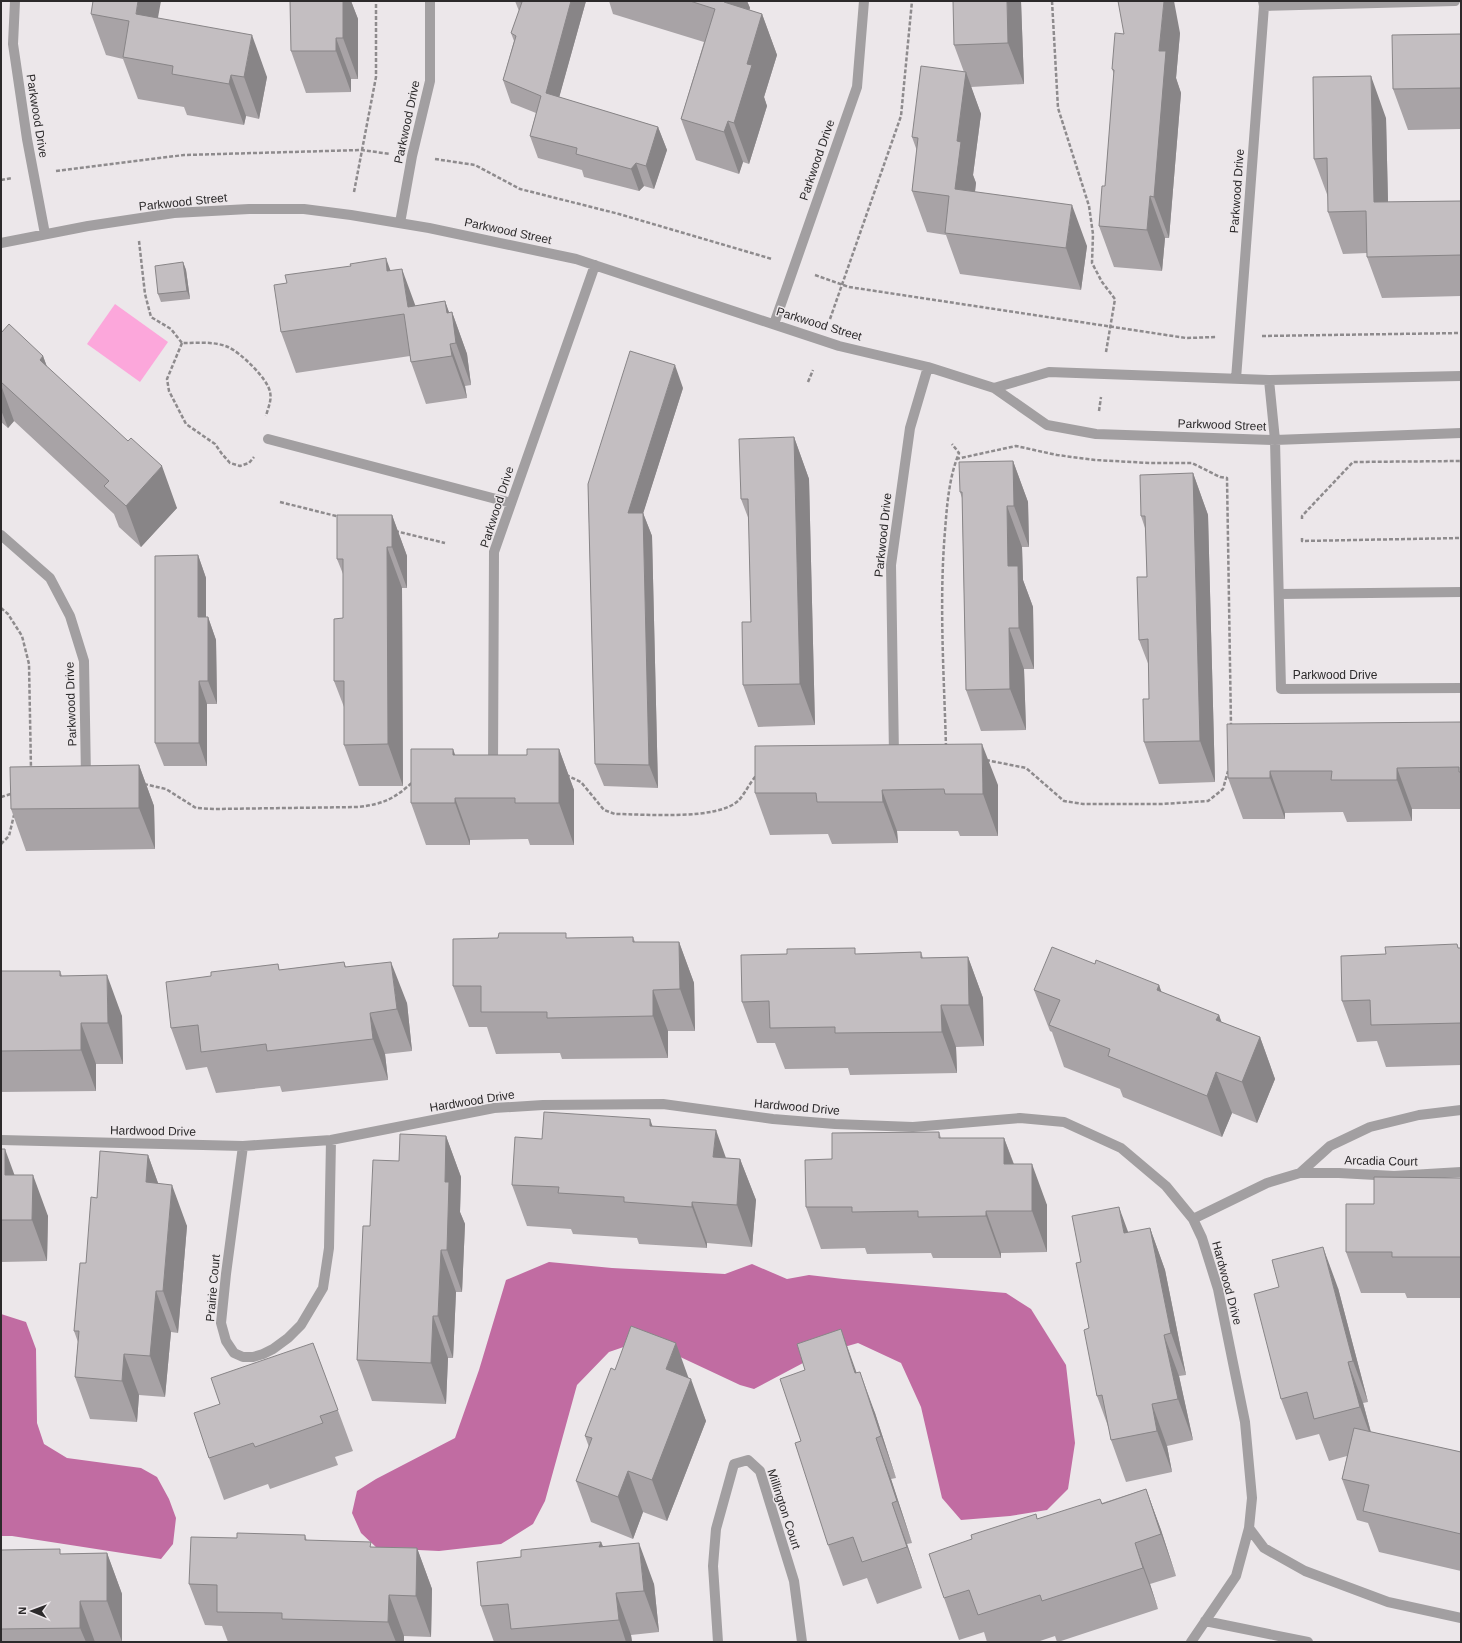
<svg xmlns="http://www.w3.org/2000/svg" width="1462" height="1643" font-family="Helvetica,sans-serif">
<rect width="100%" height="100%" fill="#ece7ea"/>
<!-- green -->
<path fill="#fca7db" d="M 115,304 L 168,342 L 140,382 L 87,344 Z"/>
<!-- water -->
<path fill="#c16ca2" d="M 549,1262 L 612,1268 L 725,1274 L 752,1264 L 787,1279 L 809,1275 L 843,1279 L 1006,1293 L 1031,1309 L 1066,1365 L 1075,1443 L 1068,1489 L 1047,1510 L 1010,1516 L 961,1520 L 942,1498 L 921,1407 L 901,1363 L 858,1343 L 820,1354 L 754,1389 L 740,1385 L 644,1340 L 609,1352 L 577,1385 L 545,1501 L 533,1524 L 501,1544 L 439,1551 L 377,1548 L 361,1533 L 352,1513 L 357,1491 L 376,1479 L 455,1438 L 479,1370 L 506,1280 Z
M 1,1314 L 26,1322 L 36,1349 L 37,1423 L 44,1444 L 67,1458 L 141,1468 L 157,1477 L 169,1499 L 176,1518 L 173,1544 L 161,1559 L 12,1536 L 1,1536 Z"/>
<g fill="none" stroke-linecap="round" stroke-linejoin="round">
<!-- path -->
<path stroke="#8e8b8d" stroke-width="2.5" stroke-dasharray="4 2" stroke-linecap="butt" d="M 1052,1 L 1058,108 L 1089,206 L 1093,234 L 1092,263 L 1102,282 L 1115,299 L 1106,352
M 435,159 L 475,165 L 520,189 L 619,214 L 772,259
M 56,171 L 184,155 L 362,150 L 390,154
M 1,180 L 12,178
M 354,192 L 376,77 L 376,1
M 139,241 L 145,294 L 151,317 L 171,329 L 182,343 C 197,343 214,341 228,347 C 240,352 268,379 270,392 C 272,400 268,408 266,416
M 815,275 L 849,287 L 1186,338 L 1216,337
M 830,319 L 901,116 L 912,1
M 1262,336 L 1461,333
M 182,343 L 167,379 L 169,391 L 186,424 L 215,444 L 222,454 L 230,463 L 240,466 L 249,463 L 254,457
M 808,382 L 813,370
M 1099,411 L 1101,397
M 956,459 L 1016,446 L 1057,455 L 1095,460 L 1150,463 L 1192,463 L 1220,477 L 1227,478 L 1231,726
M 280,502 L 340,517
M 1302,519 L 1302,516 L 1353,462 L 1461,461
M 395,531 L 445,543
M 1302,538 L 1302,541 L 1461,538
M 1,608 L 8,614 L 22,636 L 29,664 L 31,769
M 946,747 C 944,675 939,602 945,531 C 947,505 949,477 959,453 L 952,444
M 986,760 L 1026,768 L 1064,801 L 1083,804 L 1162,804 L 1208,801 L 1223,789 L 1228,771
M 566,775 L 581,782 L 604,810 L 615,814 C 645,814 718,821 739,800 C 746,792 750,782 757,775
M 144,784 L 166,789 L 196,808 L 215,809 L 358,807 C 384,804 394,799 414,781
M 1,797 L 14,793
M 1,844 L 9,836 L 14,815"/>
<!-- minor -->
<path stroke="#a29fa1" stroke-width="10" d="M 15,1 L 13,44 L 27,139 L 45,234
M 1264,6 L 1455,1
M 400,223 L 412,156 L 430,81 L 430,1
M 1,243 L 88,226 L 174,213 L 249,209 L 304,209 L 351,215 L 429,228 L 576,259 L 839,346 L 928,367 L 994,388 L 1047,425 L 1096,434 L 1275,440 L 1461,433
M 774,324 L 857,87 L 864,1
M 1236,379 L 1264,6 L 1263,1
M 1269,380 L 1275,440 L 1281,689 L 1461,688
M 994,388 L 1049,372 L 1269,380 L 1461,376
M 268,439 L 511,503
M 1,535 L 50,578 L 70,616 L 84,661 L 86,777
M 1279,594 L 1461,592
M 894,756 L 891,565 L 910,428 L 928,367
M 493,768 L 494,552 L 595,265
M 1,1140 L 243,1146 L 331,1140 L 494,1108 L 543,1105 L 663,1104 L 773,1119 L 835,1124 L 913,1127 L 1020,1118 L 1064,1122 L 1121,1148 L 1166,1186 L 1193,1219 L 1202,1238 L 1218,1289 L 1245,1422 L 1252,1498 L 1249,1528 L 1236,1576 L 1191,1642
M 243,1146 L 226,1274 L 221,1323 L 226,1341 L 234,1353 L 243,1357 L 253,1357 L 263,1354 L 273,1349 L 288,1338 L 301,1325 L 323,1288 L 329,1248 L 331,1140
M 1300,1173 L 1330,1146 L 1370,1127 L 1419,1115 L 1461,1110
M 1193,1219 L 1267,1183 L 1300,1173 L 1339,1173 L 1394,1176 L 1461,1172
M 1249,1528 L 1264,1548 L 1305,1571 L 1388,1602 L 1461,1618
M 1205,1621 L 1308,1642
M 718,1642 L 713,1566 L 716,1529 L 734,1464 L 748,1460 L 760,1471 L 794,1581 L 802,1642"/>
</g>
<!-- wall -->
<path fill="#a8a3a6" d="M 290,1 L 351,1 L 358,19 L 358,79 L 351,79 L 351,92 L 306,93 L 291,51 Z
M 515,1 L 586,1 L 559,97 L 658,127 L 667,150 L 654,189 L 644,186 L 639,191 L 584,177 L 582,170 L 538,158 L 530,136 L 536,113 L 511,103 L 503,80 L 514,41 L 511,33 L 519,11 Z
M 609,1 L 747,1 L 750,8 L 749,10 L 762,14 L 777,55 L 764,97 L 767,106 L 749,164 L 743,162 L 739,174 L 696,160 L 681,119 L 704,42 L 613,14 Z
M 1021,1 L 1024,84 L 971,87 L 981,114 L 973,175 L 976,183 L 975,192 L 1087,246 L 1081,290 L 960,274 L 946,235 L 927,232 L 912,191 L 917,151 L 912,137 L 964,72 L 954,45 Z
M 91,14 L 158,18 L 267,77 L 259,119 L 246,116 L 244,125 L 187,115 L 184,107 L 138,99 L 123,59 L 106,55 Z
M 1180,33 L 1176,78 L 1181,93 L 1169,238 L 1165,238 L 1162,271 L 1114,267 L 1099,226 L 1105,186 L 1114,74 L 1112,69 L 1124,34 Z
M 1461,34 L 1461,129 L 1408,130 L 1393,89 Z
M 1386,118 L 1388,202 L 1461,201 L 1461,296 L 1382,298 L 1367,257 L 1367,253 L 1343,254 L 1328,212 L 1328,197 L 1314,159 Z
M 183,262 L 186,270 L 190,299 L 161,302 L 158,294 Z
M 390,271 L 415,306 L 445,301 L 449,313 L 452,312 L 467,354 L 471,385 L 465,386 L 467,398 L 426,404 L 411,362 L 410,356 L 296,373 L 281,332 Z
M 1,333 L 43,356 L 47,367 L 177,508 L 141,547 L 119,527 L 114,514 L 14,421 L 8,428 L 1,422 Z
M 683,388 L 643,513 L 652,536 L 658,788 L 604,786 L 595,764 L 588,484 Z
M 794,437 L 809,479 L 815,725 L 758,727 L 743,685 L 751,622 L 749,520 L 741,499 Z
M 1013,461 L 1028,502 L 1029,547 L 1022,547 L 1023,580 L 1033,607 L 1034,669 L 1024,669 L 1026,730 L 981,731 L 966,690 L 962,498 L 960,492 Z
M 1193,473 L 1208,515 L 1215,782 L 1159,784 L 1144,742 L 1149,699 L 1149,666 L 1139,640 L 1147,577 L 1146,531 L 1141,516 Z
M 392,515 L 407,556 L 407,588 L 402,588 L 403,786 L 359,786 L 344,745 L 344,707 L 334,681 L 343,618 L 343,574 L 337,559 Z
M 198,555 L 206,578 L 206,617 L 208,617 L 216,640 L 217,704 L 207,704 L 207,766 L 164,766 L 155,743 Z
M 1461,722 L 1461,809 L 1412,809 L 1412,821 L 1347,822 L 1343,812 L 1285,813 L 1285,819 L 1243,819 L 1228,778 Z
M 559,749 L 574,790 L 574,845 L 530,845 L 528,839 L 470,840 L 470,845 L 426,845 L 411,803 L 456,755 L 527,755 Z
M 139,765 L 154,806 L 155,849 L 26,851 L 11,809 Z
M 998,785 L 998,836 L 960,836 L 958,831 L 897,831 L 898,843 L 832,844 L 828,834 L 770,835 L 755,793 Z
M 633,937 L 635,942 L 679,942 L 694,983 L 695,1031 L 668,1031 L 668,1058 L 562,1059 L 560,1053 L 496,1054 L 487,1027 L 469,1027 L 453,986 L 569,938 Z
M 1461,948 L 1461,1065 L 1386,1067 L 1377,1041 L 1357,1042 L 1342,1001 L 1386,954 Z
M 921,952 L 923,958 L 968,957 L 983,998 L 984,1046 L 956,1047 L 957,1073 L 850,1075 L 848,1068 L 785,1069 L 775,1043 L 757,1043 L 742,1002 L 857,954 Z
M 344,962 L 346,967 L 407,1003 L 412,1051 L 385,1054 L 388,1080 L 282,1092 L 280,1086 L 216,1093 L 207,1067 L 186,1070 L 171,1028 L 280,970 Z
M 1095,964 L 1159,985 L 1161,992 L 1219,1015 L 1221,1022 L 1260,1037 L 1275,1079 L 1257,1123 L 1232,1113 L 1222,1137 L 1123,1097 L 1120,1089 L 1064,1067 L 1052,1032 L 1050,1031 L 1034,990 Z
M 1,971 L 60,971 L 62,976 L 122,1016 L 123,1064 L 96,1064 L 96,1091 L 1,1092 Z
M 652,1126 L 725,1158 L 740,1159 L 756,1200 L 752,1247 L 707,1243 L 707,1248 L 639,1244 L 637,1238 L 573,1234 L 571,1229 L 527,1226 L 512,1185 L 542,1139 Z
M 939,1132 L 941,1138 L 1004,1138 L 1014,1164 L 1047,1205 L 1047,1252 L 1001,1253 L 1001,1258 L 933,1258 L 931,1253 L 867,1254 L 865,1248 L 821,1249 L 806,1207 L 832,1159 Z
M 446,1136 L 461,1177 L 460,1212 L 465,1224 L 462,1292 L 456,1292 L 453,1358 L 448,1358 L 446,1404 L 372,1401 L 357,1360 L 370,1226 L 399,1161 Z
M 1,1149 L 14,1175 L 48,1216 L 47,1261 L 2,1262 L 2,1269 L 1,1269 Z
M 148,1155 L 158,1183 L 187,1226 L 178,1333 L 171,1332 L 165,1397 L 139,1395 L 137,1422 L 90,1419 L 75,1377 L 78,1342 L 74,1331 L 97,1198 Z
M 1461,1178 L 1461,1298 L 1407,1298 L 1405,1293 L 1361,1293 L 1346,1252 L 1374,1204 Z
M 1150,1228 L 1165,1270 L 1186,1375 L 1179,1376 L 1193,1440 L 1167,1446 L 1172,1472 L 1126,1482 L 1111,1440 L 1109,1429 L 1097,1396 L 1081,1262 L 1128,1233 Z
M 1338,1288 L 1368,1402 L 1363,1403 L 1371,1432 L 1461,1452 L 1461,1571 L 1379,1552 L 1368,1523 L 1357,1520 L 1342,1479 L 1347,1456 L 1329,1461 L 1319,1434 L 1296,1440 L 1281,1399 Z
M 313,1343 L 353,1451 L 335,1457 L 338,1465 L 270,1489 L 268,1484 L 224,1500 L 209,1458 L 220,1404 Z
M 615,1370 L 689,1378 L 706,1421 L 667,1521 L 643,1512 L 633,1539 L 591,1522 L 576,1481 L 589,1447 L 585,1436 Z
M 856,1373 L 875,1413 L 896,1478 L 891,1479 L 912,1543 L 907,1544 L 922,1588 L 877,1604 L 867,1578 L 843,1586 L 828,1545 Z
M 1146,1489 L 1161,1530 L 1176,1576 L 1150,1584 L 1158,1609 L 1058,1642 L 1057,1642 L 1055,1636 L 1037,1642 L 987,1642 L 984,1632 L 959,1640 L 944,1598 L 1038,1519 L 1102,1503 Z
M 305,1535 L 307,1541 L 373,1547 L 417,1548 L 432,1589 L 431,1637 L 404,1636 L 404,1642 L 228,1642 L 222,1626 L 205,1625 L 189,1584 L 237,1538 Z
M 601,1542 L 603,1546 L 654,1584 L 659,1632 L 631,1635 L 632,1642 L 494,1642 L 481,1606 L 521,1557 Z
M 1,1550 L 62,1554 L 107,1553 L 122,1594 L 122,1642 L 1,1642 Z"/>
<!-- shaded-wall -->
<path fill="#888587" d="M 138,1 L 161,1 L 151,56 L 136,14 Z
M 343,1 L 351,1 L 358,19 L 358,79 L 343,38 Z
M 571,1 L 586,1 L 554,116 L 546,93 Z
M 724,1 L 747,1 L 750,8 L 739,43 Z
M 1007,1 L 1021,1 L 1024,84 L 1008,43 Z
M 1164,1 L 1174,1 L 1180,33 L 1176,78 L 1181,93 L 1169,238 L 1154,197 L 1159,51 Z
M 762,14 L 777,55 L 764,97 L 767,106 L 749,164 L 734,123 L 747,64 Z
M 252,35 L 267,77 L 259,119 L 244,77 Z
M 336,38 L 351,79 L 351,92 L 336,51 Z
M 966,72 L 981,114 L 973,175 L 976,183 L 970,231 L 955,189 L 957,141 Z
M 231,75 L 246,116 L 244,125 L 229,84 Z
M 1371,76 L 1386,118 L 1389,244 L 1374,202 Z
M 728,121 L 743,162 L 739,174 L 724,132 Z
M 658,127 L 667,150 L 654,189 L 646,166 Z
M 636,163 L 644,186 L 639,191 L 631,169 Z
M 1150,196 L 1165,238 L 1162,271 L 1147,230 Z
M 1072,205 L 1087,246 L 1081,290 L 1066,248 Z
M 386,258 L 401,300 L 387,271 Z
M 183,262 L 186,270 L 190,299 L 187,291 Z
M 402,269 L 417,310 L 408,307 Z
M 445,301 L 454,326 L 452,312 L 467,354 L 471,385 L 456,343 L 447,313 Z
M 450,344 L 465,386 L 467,398 L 452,356 Z
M 43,356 L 58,397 L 40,360 Z
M 675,365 L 683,388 L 636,536 L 628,513 Z
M 1,385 L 14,421 L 8,428 L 1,410 Z
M 794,437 L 809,479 L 815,725 L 800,684 Z
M 1013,461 L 1028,502 L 1029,547 L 1014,506 Z
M 162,466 L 177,508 L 141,547 L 126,506 Z
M 1193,473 L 1208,515 L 1215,782 L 1200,741 Z
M 1007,506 L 1022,547 L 1023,580 L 1033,607 L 1034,669 L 1019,628 L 1008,566 Z
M 643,513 L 652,536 L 658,788 L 649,765 Z
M 392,515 L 407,556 L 407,588 L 392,547 Z
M 387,547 L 402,588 L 403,786 L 388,744 Z
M 198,555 L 206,578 L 206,640 L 198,617 Z
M 208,617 L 216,640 L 217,704 L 208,681 Z
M 1009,628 L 1024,669 L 1026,730 L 1010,689 Z
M 199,681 L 207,704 L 207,766 L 199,743 Z
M 982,744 L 998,785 L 998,836 L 983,794 Z
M 453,749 L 468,790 L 453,755 Z
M 559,749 L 574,790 L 574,845 L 559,803 Z
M 139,765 L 154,806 L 155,849 L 139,808 Z
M 1397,768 L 1412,809 L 1412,821 L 1397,780 Z
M 1270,771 L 1285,813 L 1285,819 L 1270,778 Z
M 882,790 L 897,831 L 898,843 L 883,802 Z
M 455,798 L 470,840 L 470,845 L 455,803 Z
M 679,942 L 694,983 L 695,1031 L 680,989 Z
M 968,957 L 983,998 L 984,1046 L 969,1005 Z
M 391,962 L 407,1003 L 412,1051 L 397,1009 Z
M 107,975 L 122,1016 L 123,1064 L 108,1023 Z
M 1159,985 L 1174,1026 L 1157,990 Z
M 653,990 L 668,1031 L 668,1058 L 653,1016 Z
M 941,1005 L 956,1047 L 957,1073 L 942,1032 Z
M 370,1013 L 385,1054 L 388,1080 L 373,1039 Z
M 1219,1015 L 1234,1056 L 1216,1020 Z
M 81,1023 L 96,1064 L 96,1091 L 81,1050 Z
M 1260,1037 L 1275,1079 L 1257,1123 L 1242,1082 Z
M 1216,1072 L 1232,1113 L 1222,1137 L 1207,1096 Z
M 650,1119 L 665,1161 L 650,1126 Z
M 716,1130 L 731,1172 L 713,1157 Z
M 446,1136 L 461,1177 L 460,1212 L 465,1224 L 462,1292 L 447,1250 L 445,1182 Z
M 1004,1138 L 1019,1179 L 1004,1164 Z
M 5,1149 L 20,1190 L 5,1175 Z
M 148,1155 L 163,1197 L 146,1182 Z
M 740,1159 L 756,1200 L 752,1247 L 737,1205 Z
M 1032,1164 L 1047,1205 L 1047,1252 L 1032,1211 Z
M 33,1175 L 48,1216 L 47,1261 L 32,1220 Z
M 172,1185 L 187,1226 L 178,1333 L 163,1291 Z
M 692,1202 L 707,1243 L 707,1248 L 692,1207 Z
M 1119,1207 L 1134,1248 L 1124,1233 Z
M 986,1211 L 1001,1253 L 1001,1258 L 986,1216 Z
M 1150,1228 L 1165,1270 L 1186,1375 L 1171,1333 Z
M 1323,1247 L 1338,1288 L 1368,1402 L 1353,1361 Z
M 441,1250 L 456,1292 L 453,1358 L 438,1316 Z
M 1,1259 L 2,1262 L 2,1269 L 1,1266 Z
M 156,1291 L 171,1332 L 165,1397 L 150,1356 Z
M 433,1316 L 448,1358 L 446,1404 L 431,1363 Z
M 841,1329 L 856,1371 L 871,1415 L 855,1373 Z
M 1164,1335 L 1179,1376 L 1193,1440 L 1178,1399 Z
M 676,1343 L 690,1382 L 691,1379 L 706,1421 L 667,1521 L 652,1480 L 666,1369 Z
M 124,1354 L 139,1395 L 137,1422 L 122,1381 Z
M 1348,1362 L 1363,1403 L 1375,1448 L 1360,1407 Z
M 860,1372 L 875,1413 L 896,1478 L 881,1436 Z
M 1152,1404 L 1167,1446 L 1172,1472 L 1157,1431 Z
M 876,1438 L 891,1479 L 912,1543 L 897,1501 Z
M 628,1471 L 643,1512 L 633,1539 L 618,1497 Z
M 1146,1489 L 1161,1530 L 1176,1576 L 1161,1534 Z
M 892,1503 L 907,1544 L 922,1588 L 907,1547 Z
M 601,1542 L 616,1583 L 599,1547 Z
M 639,1543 L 654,1584 L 659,1632 L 644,1591 Z
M 1135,1543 L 1150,1584 L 1158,1609 L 1143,1568 Z
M 417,1548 L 432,1589 L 431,1637 L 416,1596 Z
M 107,1553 L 122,1594 L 122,1642 L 107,1601 Z
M 616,1593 L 631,1635 L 632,1642 L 626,1642 L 619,1620 Z
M 389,1595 L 404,1636 L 404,1642 L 396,1642 L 388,1622 Z
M 80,1601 L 95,1642 L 86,1642 L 80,1628 Z"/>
<!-- building -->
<path fill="#c3bec1" stroke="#888587" d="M 93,1 L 138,1 L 136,14 L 252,35 L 244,77 L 231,75 L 229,84 L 172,74 L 173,66 L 123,57 L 129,21 L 91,14 Z
M 290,1 L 343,1 L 343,38 L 336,38 L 336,51 L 291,51 Z
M 515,1 L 571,1 L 546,93 L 658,127 L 646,166 L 636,163 L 631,169 L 576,154 L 577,148 L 530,136 L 541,96 L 503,80 L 516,36 L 511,33 L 522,2 Z
M 690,1 L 724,1 L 724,2 L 762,14 L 747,64 L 752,65 L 734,123 L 728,121 L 724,132 L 681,119 L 715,9 Z
M 953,1 L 1007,1 L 1008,43 L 954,45 Z
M 1118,1 L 1164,1 L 1159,51 L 1166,51 L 1154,197 L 1150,196 L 1147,230 L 1099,226 L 1102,186 L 1105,186 L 1114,70 L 1112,69 L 1115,33 L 1124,34 Z
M 1461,34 L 1461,88 L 1393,89 L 1392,35 Z
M 921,66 L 966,72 L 957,141 L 961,142 L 955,189 L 1072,205 L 1066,248 L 945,233 L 949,196 L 912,191 L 918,138 L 912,137 Z
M 1371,76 L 1374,202 L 1461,201 L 1461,255 L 1367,257 L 1366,211 L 1328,212 L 1327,158 L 1314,159 L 1313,77 Z
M 386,258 L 387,271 L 402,269 L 408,307 L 445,301 L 447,313 L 452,312 L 456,343 L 450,344 L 452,356 L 411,362 L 404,314 L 281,332 L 274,285 L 287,283 L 285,275 L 351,266 L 350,264 Z
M 183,262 L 187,291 L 158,294 L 155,266 Z
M 9,324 L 43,356 L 40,360 L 128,441 L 131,438 L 162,466 L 126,506 L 104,486 L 109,481 L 1,382 L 1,333 Z
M 630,351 L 675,365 L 628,513 L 643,513 L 649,765 L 595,764 L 588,484 Z
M 794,437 L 800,684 L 743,685 L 742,622 L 751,622 L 748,499 L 741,499 L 739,439 Z
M 1013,461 L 1014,506 L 1007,506 L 1008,566 L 1018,566 L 1019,628 L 1009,628 L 1010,689 L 966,690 L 962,492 L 960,492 L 959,462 Z
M 1193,473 L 1200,741 L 1144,742 L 1143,699 L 1149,699 L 1148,639 L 1139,640 L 1137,577 L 1147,577 L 1145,516 L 1141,516 L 1140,475 Z
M 337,515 L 392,515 L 392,547 L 387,547 L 388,744 L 344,745 L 344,681 L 334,681 L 334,619 L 343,618 L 343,559 L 337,559 Z
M 198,555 L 198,617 L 208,617 L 208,681 L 199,681 L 199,743 L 155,743 L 155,556 Z
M 1461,722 L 1461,772 L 1459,772 L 1459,767 L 1397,768 L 1397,780 L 1331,780 L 1332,771 L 1270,771 L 1270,778 L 1228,778 L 1227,724 Z
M 982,744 L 983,794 L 945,794 L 944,789 L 882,790 L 883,802 L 817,802 L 816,793 L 755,793 L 755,746 Z
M 411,749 L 453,749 L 453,755 L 527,755 L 527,749 L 559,749 L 559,803 L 515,803 L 515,798 L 455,798 L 455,803 L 411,803 Z
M 139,765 L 139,808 L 11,809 L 10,767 Z
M 499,933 L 566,933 L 566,938 L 633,937 L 633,942 L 679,942 L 680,989 L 653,990 L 653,1016 L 547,1018 L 547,1012 L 481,1012 L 481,986 L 453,986 L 453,939 L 498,938 Z
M 1457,944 L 1458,948 L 1461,948 L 1461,1023 L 1371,1025 L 1370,1000 L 1342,1001 L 1341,956 L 1386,954 L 1385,947 Z
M 1052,947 L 1095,964 L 1096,960 L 1159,985 L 1157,990 L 1219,1015 L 1216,1020 L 1260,1037 L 1242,1082 L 1216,1072 L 1207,1096 L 1108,1056 L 1110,1049 L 1049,1025 L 1060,1000 L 1034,990 Z
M 855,948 L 855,954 L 921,952 L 921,958 L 968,957 L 969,1005 L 941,1005 L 942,1032 L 835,1033 L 835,1027 L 770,1028 L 769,1001 L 742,1002 L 741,955 L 787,954 L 787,949 Z
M 344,962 L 345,967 L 391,962 L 397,1009 L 370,1013 L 373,1039 L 267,1051 L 266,1044 L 201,1052 L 198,1025 L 171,1028 L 166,982 L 211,976 L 211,972 L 278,964 L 279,970 Z
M 1,971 L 60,971 L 60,976 L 107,975 L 108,1023 L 81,1023 L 81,1050 L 1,1051 Z
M 544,1112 L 650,1119 L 650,1126 L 716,1130 L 713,1157 L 740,1159 L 737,1205 L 692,1202 L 692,1207 L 624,1202 L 624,1197 L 558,1193 L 559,1187 L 512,1185 L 515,1137 L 542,1139 Z
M 939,1132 L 939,1138 L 1004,1138 L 1004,1164 L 1032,1164 L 1032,1211 L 986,1211 L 986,1216 L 918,1217 L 918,1211 L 852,1212 L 852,1207 L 806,1207 L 805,1160 L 832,1159 L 832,1133 Z
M 400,1134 L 446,1136 L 445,1182 L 449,1182 L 447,1250 L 441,1250 L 438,1316 L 433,1316 L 431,1363 L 357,1360 L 363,1226 L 370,1226 L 373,1160 L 399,1161 Z
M 1,1149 L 5,1149 L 5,1175 L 33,1175 L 32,1220 L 1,1220 Z
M 100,1151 L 148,1155 L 146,1182 L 172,1185 L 163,1291 L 156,1291 L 150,1356 L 124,1354 L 122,1381 L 75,1377 L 79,1331 L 74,1331 L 80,1263 L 86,1263 L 91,1197 L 97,1198 Z
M 1374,1177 L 1461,1178 L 1461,1257 L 1392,1257 L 1392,1252 L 1346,1252 L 1346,1204 L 1374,1204 Z
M 1119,1207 L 1124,1233 L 1150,1228 L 1171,1333 L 1164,1335 L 1178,1399 L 1152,1404 L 1157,1431 L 1111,1440 L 1102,1395 L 1097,1396 L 1084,1330 L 1089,1328 L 1076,1263 L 1081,1262 L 1072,1216 Z
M 1323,1247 L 1353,1361 L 1348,1362 L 1360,1407 L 1314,1419 L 1307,1392 L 1281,1399 L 1254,1294 L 1279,1287 L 1272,1260 Z
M 631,1326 L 676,1343 L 666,1369 L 691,1379 L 652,1480 L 628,1471 L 618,1497 L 576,1481 L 592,1438 L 585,1436 L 611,1368 L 615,1370 Z
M 841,1329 L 855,1373 L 860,1372 L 881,1436 L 876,1438 L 897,1501 L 892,1503 L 907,1547 L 862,1562 L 853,1537 L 828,1545 L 795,1443 L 801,1441 L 780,1379 L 805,1370 L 797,1344 Z
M 313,1343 L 338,1410 L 320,1416 L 323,1423 L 255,1447 L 253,1443 L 209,1458 L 194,1413 L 220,1404 L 211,1378 Z
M 1354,1428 L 1461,1452 L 1461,1534 L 1363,1511 L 1369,1485 L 1342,1479 Z
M 1146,1489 L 1161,1534 L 1135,1543 L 1143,1568 L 1042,1601 L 1040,1595 L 978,1615 L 969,1590 L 944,1598 L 929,1554 L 972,1539 L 971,1535 L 1036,1514 L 1037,1519 L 1100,1499 L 1102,1504 Z
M 237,1533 L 305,1535 L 305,1540 L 371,1542 L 370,1547 L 417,1548 L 416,1596 L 389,1595 L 388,1622 L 282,1619 L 282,1613 L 217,1612 L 217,1585 L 189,1584 L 191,1537 L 237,1538 Z
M 601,1542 L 599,1547 L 639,1543 L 644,1591 L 616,1593 L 619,1620 L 511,1629 L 508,1604 L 481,1606 L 477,1562 L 521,1557 L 521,1550 Z
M 60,1549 L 60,1554 L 107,1553 L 107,1601 L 80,1601 L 80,1628 L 1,1629 L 1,1550 Z"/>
<g text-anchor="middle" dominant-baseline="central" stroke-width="3" stroke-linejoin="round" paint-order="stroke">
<!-- street labels -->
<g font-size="12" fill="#2c2a2b" stroke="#ece7ea">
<text transform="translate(37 116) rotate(81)">Parkwood Drive</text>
<text transform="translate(407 122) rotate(-78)">Parkwood Drive</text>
<text transform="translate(817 160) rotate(-71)">Parkwood Drive</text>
<text transform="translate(1237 191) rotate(-86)">Parkwood Drive</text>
<text transform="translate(183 202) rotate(-6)">Parkwood Street</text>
<text transform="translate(508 231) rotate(12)">Parkwood Street</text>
<text transform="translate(819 324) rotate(17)">Parkwood Street</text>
<text transform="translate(1222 425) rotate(2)">Parkwood Street</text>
<text transform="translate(497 507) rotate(-72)">Parkwood Drive</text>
<text transform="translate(883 535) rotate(-84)">Parkwood Drive</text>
<text x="1335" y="675">Parkwood Drive</text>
<text transform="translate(71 704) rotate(-92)">Parkwood Drive</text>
<text transform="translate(472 1101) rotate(-9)">Hardwood Drive</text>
<text transform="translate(797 1107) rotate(5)">Hardwood Drive</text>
<text transform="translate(153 1131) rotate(1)">Hardwood Drive</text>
<text transform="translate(1381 1161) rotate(1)">Arcadia Court</text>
<text transform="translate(1227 1283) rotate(75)">Hardwood Drive</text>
<text transform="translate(213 1288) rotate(-85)">Prairie Court</text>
<text transform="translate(784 1509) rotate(72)">Millington Court</text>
</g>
</g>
<!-- border -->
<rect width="1462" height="1643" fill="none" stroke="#2c2a2b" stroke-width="4"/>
<!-- north arrow -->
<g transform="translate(32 1611) rotate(271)" stroke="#ece7ea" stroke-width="3" paint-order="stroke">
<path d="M0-3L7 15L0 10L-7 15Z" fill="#2c2a2b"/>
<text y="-6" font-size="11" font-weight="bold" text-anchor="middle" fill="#2c2a2b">N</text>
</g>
</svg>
